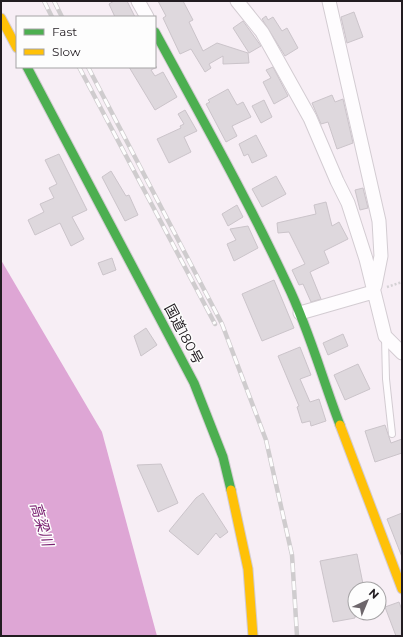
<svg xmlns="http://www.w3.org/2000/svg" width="403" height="637" font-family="Montserrat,'Noto Sans JP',sans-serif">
<rect width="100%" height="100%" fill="#f7eef5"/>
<!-- water -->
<path fill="#dea6d5" d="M 1,260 L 102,432 L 157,636 L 1,636 Z"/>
<!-- building -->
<path fill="#ded8dd" stroke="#cbc4ca" d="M 114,1 L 127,1 L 135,17 L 115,17 L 109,4 Z
M 158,1 L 183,1 L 193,20 L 189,22 L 203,51 L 217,43 L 248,53 L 249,63 L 223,64 L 223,56 L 209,64 L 211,68 L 205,72 L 191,49 L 180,54 L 163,18 L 166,16 Z
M 354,12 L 363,37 L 347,43 L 341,17 Z
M 266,16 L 268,20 L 273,17 L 282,31 L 287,28 L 298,48 L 285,56 L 262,19 Z
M 243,21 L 261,46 L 249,53 L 233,28 Z
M 129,67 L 157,67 L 151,70 L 155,76 L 163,72 L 177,97 L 155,110 Z
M 273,67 L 288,96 L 274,104 L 263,82 L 271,78 L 266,70 Z
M 228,89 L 237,105 L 243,102 L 251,117 L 232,126 L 237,136 L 226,142 L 206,104 L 210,102 L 208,100 Z
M 332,95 L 335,102 L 343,99 L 353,143 L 337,149 L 328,122 L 321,124 L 312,103 Z
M 264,100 L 272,117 L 261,123 L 252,106 Z
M 185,110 L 197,131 L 184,137 L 191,152 L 169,163 L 157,139 L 181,128 L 180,126 L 184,124 L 178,114 Z
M 256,135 L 267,156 L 252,163 L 248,154 L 244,156 L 239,144 Z
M 59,154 L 87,210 L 72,217 L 84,239 L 71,246 L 60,223 L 35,235 L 28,220 L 44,212 L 40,204 L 54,198 L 49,188 L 57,184 L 45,160 Z
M 111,171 L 126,196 L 129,195 L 138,215 L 125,221 L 102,177 Z
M 276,176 L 286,194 L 262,207 L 252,189 Z
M 363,188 L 368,208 L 360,210 L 355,190 Z
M 326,202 L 332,226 L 339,222 L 348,239 L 324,251 L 329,263 L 310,272 L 321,299 L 311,302 L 303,284 L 299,285 L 292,270 L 305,264 L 289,232 L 278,233 L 277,223 L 316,214 L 314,205 Z
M 237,205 L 243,217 L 228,226 L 222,214 Z
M 248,226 L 258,248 L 234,261 L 227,244 L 236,240 L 230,229 Z
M 112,258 L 116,270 L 103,275 L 98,263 Z
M 274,280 L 294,328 L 262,341 L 242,294 Z
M 146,328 L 157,345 L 141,356 L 134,336 Z
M 343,334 L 348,346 L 328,355 L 323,343 Z
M 300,347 L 311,375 L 300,379 L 310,402 L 319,399 L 326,421 L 311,426 L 310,421 L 302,423 L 297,407 L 299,406 L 278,356 Z
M 358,364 L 370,389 L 345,400 L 334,375 Z
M 385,425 L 391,443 L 402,439 L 402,453 L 375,462 L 365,431 Z
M 161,464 L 178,503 L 158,512 L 137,465 Z
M 203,493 L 228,532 L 220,538 L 216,533 L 198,555 L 169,531 L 196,498 Z
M 402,513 L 402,557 L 387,519 Z
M 357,554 L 364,589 L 355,589 L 355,618 L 333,622 L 320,561 Z
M 399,602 L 402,610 L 402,636 L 396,636 L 385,607 Z"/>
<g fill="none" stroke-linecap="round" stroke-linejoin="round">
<!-- lane casing -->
<g stroke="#d3ccd2" stroke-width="8">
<path id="lane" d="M 385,338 L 386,379 L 392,434"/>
</g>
<!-- street casing -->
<g stroke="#d3ccd2" stroke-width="15">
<path id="street" d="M 138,1 L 147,17
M 237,1 L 262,32 L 310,118 L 337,181 L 348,203 L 366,259 L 385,336 L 402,353
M 329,1 L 379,221 L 381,256 L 375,286
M 300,313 L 373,292"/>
</g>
<!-- fast casing -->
<g stroke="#d3ccd2" stroke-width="11">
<path id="fast" d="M 155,32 C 200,115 247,198 287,284 C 309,329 322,378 340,425
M 27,67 L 194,383 L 223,457 L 231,490"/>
</g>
<!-- slow casing -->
<g stroke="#d3ccd2" stroke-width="11">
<path id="slow" d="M 1,18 L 17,48
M 340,425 L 402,589
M 231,490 L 248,569 L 253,636"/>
</g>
<!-- path -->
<path stroke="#d4d1d4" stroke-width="2.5" stroke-dasharray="2 2" stroke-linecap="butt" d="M 387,287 L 402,282"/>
<!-- lane -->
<use href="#lane" stroke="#fefcfe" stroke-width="6"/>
<!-- street -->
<use href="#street" stroke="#fefcfe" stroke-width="13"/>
<!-- fast -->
<use href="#fast" stroke="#4caf50" stroke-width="9"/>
<!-- slow -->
<use href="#slow" stroke="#ffc107" stroke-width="9"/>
<!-- rail casing -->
<g stroke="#cfccce" stroke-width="4.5">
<path id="rail" d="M 44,1 L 52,17
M 54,1 L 62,17
M 79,67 L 215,324
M 88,67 L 222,324 L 266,440 L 292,555 L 297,636"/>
</g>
<!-- rail -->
<use href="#rail" stroke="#fdfdfd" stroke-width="3" stroke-dasharray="9" stroke-linecap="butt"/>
</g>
<g text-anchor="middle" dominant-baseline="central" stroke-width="3" stroke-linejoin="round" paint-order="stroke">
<!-- street labels -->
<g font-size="14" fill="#221c21" stroke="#fdfdfd">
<text transform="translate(184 334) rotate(62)">国道180号</text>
</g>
<!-- water labels -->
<g font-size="15" font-style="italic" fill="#7b2272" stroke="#fdfdfd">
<text transform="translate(42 524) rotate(73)">高梁川</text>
</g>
</g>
<!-- border -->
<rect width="403" height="637" fill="none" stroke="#221c21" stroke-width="4"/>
<!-- legend -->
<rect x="16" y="16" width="140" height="52" fill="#fdfdfd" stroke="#a5a3a5"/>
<rect x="24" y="29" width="20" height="6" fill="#4caf50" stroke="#a5a3a5"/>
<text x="52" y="36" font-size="12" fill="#221c21">Fast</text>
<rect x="24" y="49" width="20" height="6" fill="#ffc107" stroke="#a5a3a5"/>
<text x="52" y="56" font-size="12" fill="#221c21">Slow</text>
<!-- north arrow -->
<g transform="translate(367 601) rotate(44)"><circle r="19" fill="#fdfdfd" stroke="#a5a3a5"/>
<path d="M0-3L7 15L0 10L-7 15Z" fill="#6d666b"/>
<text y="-6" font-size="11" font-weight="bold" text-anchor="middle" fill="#221c21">N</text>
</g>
</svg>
